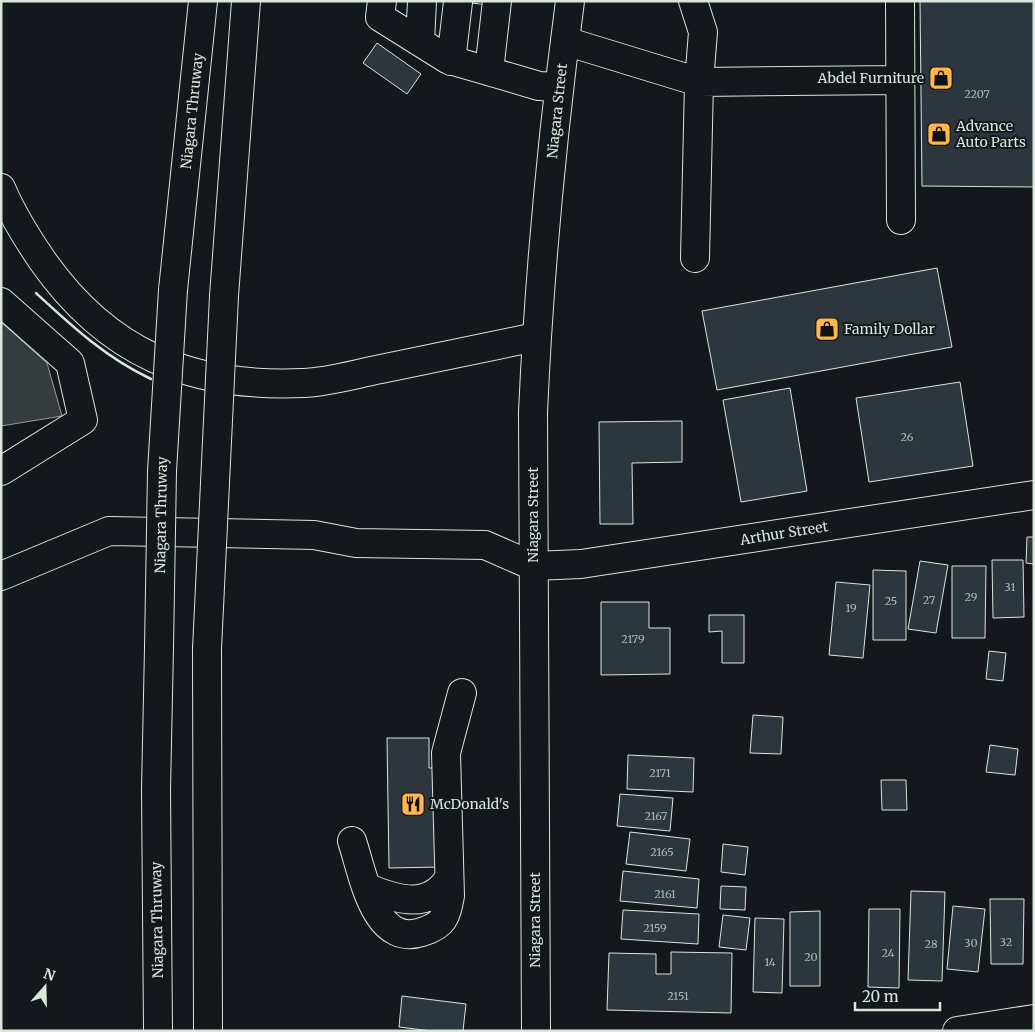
<svg xmlns="http://www.w3.org/2000/svg" width="1035" height="1032" font-family="Merriweather,serif">
<rect width="100%" height="100%" fill="#14181c"/>
<!-- water -->
<path fill="#363b3e" stroke="#939e99" d="M 1,322 L 47,363 L 62,416 L 1,426 Z"/>
<!-- building -->
<path fill="#2c363c" stroke="#d8e6dc" d="M 454,1 L 490,1 L 489,5 Z
M 920,1 L 1034,1 L 1034,187 L 922,186 Z
M 377,43 L 421,74 L 407,94 L 363,63 Z
M 937,268 L 952,347 L 717,390 L 702,311 Z
M 960,382 L 973,466 L 869,482 L 856,398 Z
M 790,388 L 807,491 L 741,502 L 723,400 Z
M 682,421 L 682,462 L 632,463 L 633,524 L 600,524 L 599,422 Z
M 1027,537 L 1034,537 L 1034,564 L 1026,563 Z
M 992,560 L 1023,560 L 1024,617 L 993,618 Z
M 920,561 L 948,565 L 936,633 L 908,629 Z
M 952,566 L 986,566 L 985,638 L 952,638 Z
M 873,570 L 906,571 L 906,640 L 873,640 Z
M 836,582 L 870,585 L 863,658 L 829,655 Z
M 601,602 L 649,602 L 649,628 L 670,628 L 670,674 L 601,675 Z
M 709,615 L 744,615 L 744,663 L 722,663 L 722,631 L 709,632 Z
M 989,651 L 1006,653 L 1003,681 L 986,679 Z
M 753,715 L 783,717 L 781,754 L 750,753 Z
M 387,738 L 429,738 L 429,768 L 438,768 L 439,867 L 389,868 Z
M 990,745 L 1018,749 L 1015,775 L 986,772 Z
M 628,755 L 694,758 L 693,792 L 627,789 Z
M 881,780 L 906,780 L 907,810 L 882,810 Z
M 620,794 L 673,798 L 670,831 L 617,826 Z
M 630,832 L 690,839 L 686,871 L 626,864 Z
M 723,844 L 748,847 L 745,875 L 721,872 Z
M 623,871 L 699,879 L 697,908 L 620,901 Z
M 721,886 L 746,887 L 745,910 L 720,909 Z
M 911,891 L 945,892 L 942,981 L 908,980 Z
M 990,899 L 1024,899 L 1023,964 L 991,964 Z
M 953,906 L 985,909 L 978,972 L 947,969 Z
M 869,909 L 900,909 L 899,988 L 868,987 Z
M 623,910 L 699,914 L 698,944 L 621,939 Z
M 820,911 L 820,986 L 790,986 L 790,912 Z
M 723,915 L 750,918 L 746,950 L 719,947 Z
M 755,918 L 784,919 L 782,993 L 753,992 Z
M 671,952 L 732,953 L 731,1013 L 607,1010 L 609,953 L 656,954 L 656,974 L 671,974 Z
M 402,996 L 466,1004 L 463,1031 L 432,1031 L 399,1027 Z"/>
<g fill="none" stroke-linecap="round" stroke-linejoin="round">
<!-- minor-tunnel -->
<path stroke="#313739" stroke-width="28" stroke-dasharray="28 14" stroke-linecap="butt" d="M 481,4 L 482,1"/>
<!-- minor casing -->
<g stroke="#d8e6dc" stroke-width="30">
<path id="minor" d="M 382,1 L 380,17 L 447,59 L 539,86 L 559,87
M 693,1 L 703,32 L 699,82 L 900,80
M 900,1 L 901,220
M 565,41 L 699,82 L 695,258
M 420,42 L 422,1
M 451,61 L 458,2
M 489,71 L 497,1
M 1,302 L 70,363 L 83,420 L 1,471
M 1,576 L 109,531 L 314,535 L 356,543 L 485,545 L 533,566 L 581,564 L 1034,495
M 352,841 C 363,873 374,948 422,932 C 444,925 446,917 450,896 L 446,753 L 462,693
M 368,888 C 397,900 430,910 449,878
M 957,1031 L 1034,1019"/>
</g>
<!-- major casing -->
<g stroke="#d8e6dc" stroke-width="30">
<path id="major" d="M 536,1031 L 533,413 C 539,276 552,138 570,1"/>
</g>
<!-- highway casing -->
<g stroke="#d8e6dc" stroke-width="30">
<path id="highway" d="M 1,188 C 12,214 27,238 42,260 C 107,353 190,388 303,383 C 329,382 355,374 381,369 C 433,358 485,348 536,337
M 173,290 L 203,1
M 224,296 L 246,1
M 207,649 L 208,1031
M 158,1031 L 156,790 L 159,648"/>
</g>
<!-- minor -->
<use href="#minor" stroke="#14181c" stroke-width="28"/>
<!-- major -->
<use href="#major" stroke="#14181c" stroke-width="28"/>
<!-- highway -->
<use href="#highway" stroke="#14181c" stroke-width="28"/>
<!-- highway-bridge casing -->
<g stroke="#d8e6dc" stroke-width="30" stroke-linecap="butt">
<path id="highway-bridge" d="M 159,648 L 162,471 L 173,290
M 207,649 L 224,296"/>
</g>
<!-- highway-bridge -->
<use href="#highway-bridge" stroke="#14181c" stroke-width="28"/>
<!-- wall -->
<path stroke="#d8e6dc" stroke-width="2.5" d="M 36,293 C 73,327 105,357 151,379"/>
</g>
<!-- icons -->
<defs>
<g id="shop-square" transform="scale(1.25)"><rect x="-9" y="-9" width="18" height="18" rx="4" fill="#ffb74d" stroke="#14181c"/><path d="M-5-2.5h2.3a2.7 3.5 0 0 1 5.4 0H5L5.5 6h-11ZM-1.5-2.5h3a1.5 2.3 0 0 0-3 0Z" fill="#111"/></g>
<g id="restaurant-square" transform="scale(1.25)"><rect x="-9" y="-9" width="18" height="18" rx="4" fill="#ffb74d" stroke="#14181c"/><path d="M-5-6h1v4h1v-4h1v4h1v-4h1v5L-1.5 .5V6h-2V.5L-5-1ZM5-6V6H3V1.5H1.5Q1.5-4 5-6Z" fill="#111"/></g>
</defs>
<g fill-rule="evenodd">
<use href="#shop-square" x="941" y="78"/>
<use href="#shop-square" x="939" y="134"/>
<use href="#shop-square" x="827" y="329"/>
<use href="#restaurant-square" x="413" y="804"/>
</g>
<g text-anchor="middle" dominant-baseline="central" stroke-width="4" stroke-linejoin="round" paint-order="stroke">
<!-- number labels -->
<g font-size="11" fill="#adbab4">
<text x="977" y="94">2207</text>
<text x="907" y="437">26</text>
<text x="1010" y="587">31</text>
<text x="971" y="597">29</text>
<text x="929" y="600">27</text>
<text x="891" y="601">25</text>
<text x="851" y="608">19</text>
<text x="633" y="639">2179</text>
<text x="660" y="773">2171</text>
<text x="656" y="816">2167</text>
<text x="662" y="852">2165</text>
<text x="665" y="894">2161</text>
<text x="655" y="928">2159</text>
<text x="1006" y="942">32</text>
<text x="971" y="943">30</text>
<text x="931" y="944">28</text>
<text x="888" y="953">24</text>
<text x="811" y="957">20</text>
<text x="770" y="962">14</text>
<text x="678" y="996">2151</text>
</g>
<!-- poi labels -->
<g font-size="14" fill="#d8e6dc" stroke="#14181c" text-anchor="start">
<text x="924" y="78" text-anchor="end">Abdel Furniture</text>
<text x="956" y="126">Advance<tspan x="956" dy="16">Auto Parts</tspan></text>
<text x="844" y="329">Family Dollar</text>
<text x="430" y="804">McDonald's</text>
</g>
<!-- street labels -->
<g font-size="14" fill="#d8e6dc" stroke="#14181c">
<text transform="translate(192 111) rotate(-84)">Niagara Thruway</text>
<text transform="translate(557 111) rotate(-84)">Niagara Street</text>
<text transform="translate(161 515) rotate(-89)">Niagara Thruway</text>
<text transform="translate(533 515) rotate(-90)">Niagara Street</text>
<text transform="translate(784 533) rotate(-9)">Arthur Street</text>
<text transform="translate(157 920) rotate(-91)">Niagara Thruway</text>
<text transform="translate(535 920) rotate(-90)">Niagara Street</text>
</g>
</g>
<!-- border -->
<rect width="1035" height="1032" fill="none" stroke="#d8e6dc" stroke-width="5"/>
<!-- north arrow -->
<g transform="translate(45 987) rotate(20)" stroke="#14181c" stroke-width="4" paint-order="stroke">
<path d="M0-4L9 19L0 12L-9 19Z" fill="#d8e6dc"/>
<text y="-8" font-size="14" font-weight="bold" text-anchor="middle" fill="#d8e6dc">N</text>
</g>
<!-- scale -->
<path d="M855 1002v8h85v-8" fill="none" stroke="#d8e6dc" stroke-width="2.5"/>
<text x="862" y="1002" font-size="15" fill="#d8e6dc" stroke="#14181c" stroke-width="4" paint-order="stroke">20 m</text>
</svg>
